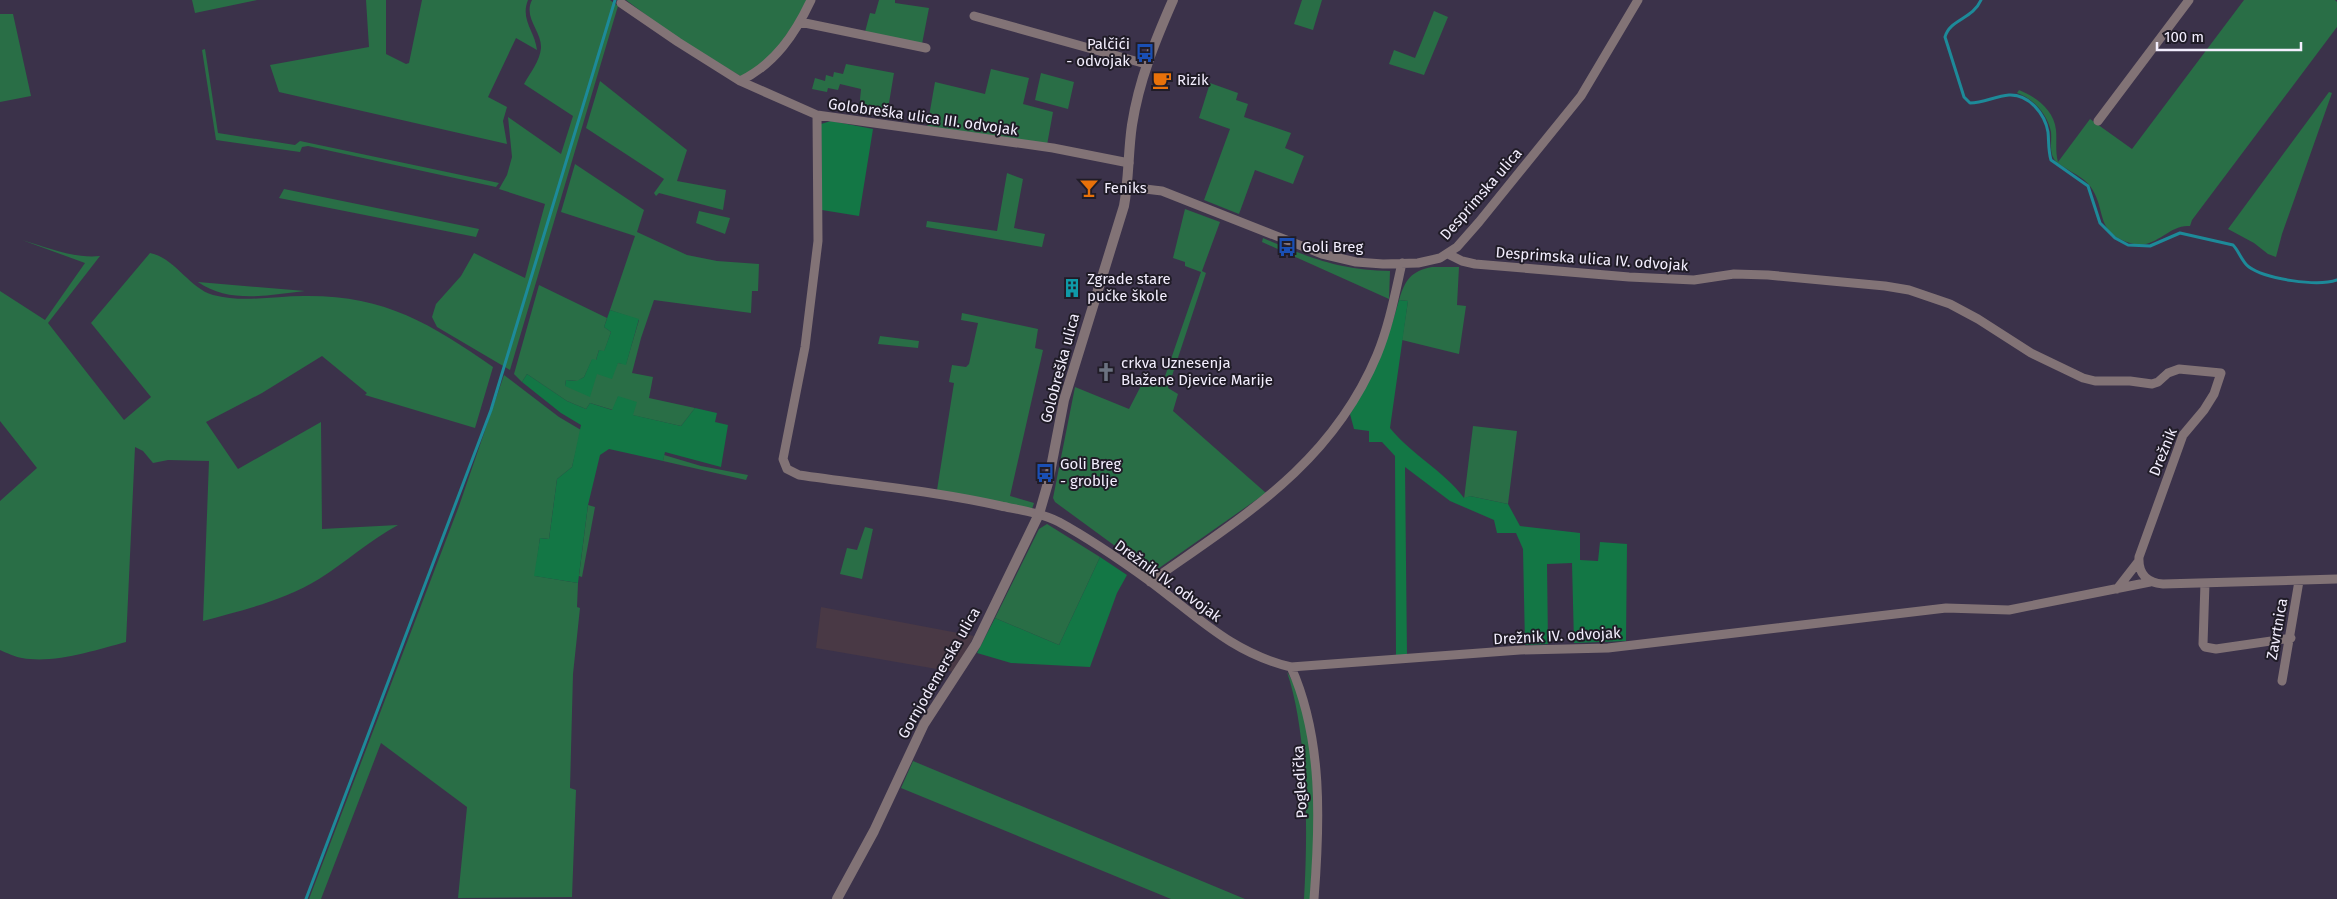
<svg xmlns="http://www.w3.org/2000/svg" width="2337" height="899" font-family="'Fira Sans',sans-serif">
<rect width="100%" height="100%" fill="#3b324a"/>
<!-- commercial -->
<path fill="#493945" d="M 821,607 L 974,636 L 954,672 L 816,648 Z"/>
<!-- green -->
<path fill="#296e46" d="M 192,0 L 257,0 L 195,13 Z
M 366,0 L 386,0 L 386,54 L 406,64 L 409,63 L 422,0 L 528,0 C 520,20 535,31 537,50 L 516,38 L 488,97 L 507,107 L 503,121 L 507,144 L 279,92 L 270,65 L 369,47 Z
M 532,0 L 610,0 L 618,6 L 510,370 L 437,327 L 432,317 L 436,304 L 461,276 L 474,253 L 525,278 L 545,204 L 499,189 L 507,175 L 512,157 L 508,117 L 561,154 L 573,116 L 524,84 C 530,73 540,61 541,48 C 542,31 523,18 532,0 Z
M 626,0 L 806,0 L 807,1 L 796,22 L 770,57 L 742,77 L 678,39 Z
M 879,0 L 895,0 L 895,3 L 929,8 L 922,44 L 865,32 L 870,13 L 875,14 Z
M 1302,0 L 1322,0 L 1313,30 L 1294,24 Z
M 2244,0 L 2335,0 L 2337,2 L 2337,27 L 2192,220 L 2190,226 C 2169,224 2156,249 2134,244 C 2093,234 2108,210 2090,186 C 2081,174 2060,168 2054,159 C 2049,151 2052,141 2051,132 C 2048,115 2033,98 2017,93 L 2019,90 C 2036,97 2054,110 2056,130 C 2057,141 2055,151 2058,162 L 2090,119 L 2132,149 Z
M 1434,11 L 1448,17 L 1424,75 L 1389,64 L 1394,50 L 1415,58 Z
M 0,14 L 13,14 L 31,96 L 0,102 Z
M 205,49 L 218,133 L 295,145 L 300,141 L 499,183 L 496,187 L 308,146 L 302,147 L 300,152 L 216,140 L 202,50 Z
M 846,64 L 894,73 L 887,115 L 859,110 L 861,89 L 840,84 L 838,90 L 828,88 L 827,92 L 812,89 L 815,78 L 825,81 L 826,75 L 833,77 L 834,72 L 843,74 Z
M 991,69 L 1029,78 L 1023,104 L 1053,112 L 1047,145 L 927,128 L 935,82 L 985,94 Z
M 1041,73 L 1074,82 L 1068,109 L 1035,100 Z
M 600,81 L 687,150 L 677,181 L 726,190 L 723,210 L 659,193 L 656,196 L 654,193 L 664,179 L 586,128 Z
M 1210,83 L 1238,93 L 1236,100 L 1248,104 L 1244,117 L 1291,133 L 1285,148 L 1304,156 L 1293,184 L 1255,170 L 1239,214 L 1204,200 L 1230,129 L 1199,118 Z
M 2329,92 L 2332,93 L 2282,234 L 2276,257 L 2268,254 L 2254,243 L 2228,229 Z
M 575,164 L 644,210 L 637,232 L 687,255 L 717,261 L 759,264 L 758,291 L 752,291 L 751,313 L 654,300 L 641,338 L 632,373 L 653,377 L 649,398 L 695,408 L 681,426 L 632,415 L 618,397 L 613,410 L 590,403 L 586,409 L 567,401 L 527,374 L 522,382 L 514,374 L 539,285 L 607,318 L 604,327 L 611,332 L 604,352 L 599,350 L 596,360 L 592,360 L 584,377 L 577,381 L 566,380 L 565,386 L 618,363 L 626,364 L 639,320 L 610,310 L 635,236 L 561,212 Z
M 1007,173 L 1023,179 L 1014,228 L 1045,234 L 1042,247 L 926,227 L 927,221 L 997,231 Z
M 284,189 L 479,229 L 476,237 L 279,198 Z
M 1185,209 L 1220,222 L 1202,271 L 1206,273 L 1168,388 L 1178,394 L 1173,411 L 1266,493 L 1152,573 L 1055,502 L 1053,498 L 1075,387 L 1129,409 L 1146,376 L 1162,385 L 1201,272 L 1185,266 L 1185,262 L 1173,258 Z
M 699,211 L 730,218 L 725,234 L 696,223 Z
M 1263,238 C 1311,258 1338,270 1390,271 L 1389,299 L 1262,242 Z
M 22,240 C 46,247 75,259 100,256 L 48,323 L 124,420 L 151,397 L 91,323 L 150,253 C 175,258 189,288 213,295 C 244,303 273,296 304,296 C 384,295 430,323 493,367 L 475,428 L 365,395 L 367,393 L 322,356 L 262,393 L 206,422 L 238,469 L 321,422 L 322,529 L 398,525 C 370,540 346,562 319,579 C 283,601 243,610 203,621 L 209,461 L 168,460 L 153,463 L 143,451 L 135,447 L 126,642 C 96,650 54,664 22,658 C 15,657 7,653 0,650 L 0,501 L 37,468 L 0,421 L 0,291 L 45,320 L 85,263 Z
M 1432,267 L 1459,267 L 1457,305 L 1466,306 L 1459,354 L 1402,340 L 1408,301 L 1399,300 C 1405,280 1411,271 1432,267 Z
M 198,282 L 305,291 C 269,295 229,304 198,282 Z
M 962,313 L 1038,329 L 1035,348 L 1043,350 L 1010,496 L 1034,503 L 1032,509 L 937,490 L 954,383 L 949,382 L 952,365 L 966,367 L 969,364 L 978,323 L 961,320 Z
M 880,336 L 919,341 L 918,348 L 878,344 Z
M 504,375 L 559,417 L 581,430 L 572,467 L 557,479 L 549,539 L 540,538 L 535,576 L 578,583 L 577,607 L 580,608 L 573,674 L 570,788 L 576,790 L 572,897 L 458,898 L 467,807 L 381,743 L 321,899 L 309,899 L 459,506 Z
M 1473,426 L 1517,431 L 1508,504 L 1470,496 L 1464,499 Z
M 664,455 L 701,466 L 748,475 L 746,480 L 663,461 Z
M 588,505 L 595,507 L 582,577 L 579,576 Z
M 1047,524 L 1100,557 L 1059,645 L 995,618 L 1039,529 Z
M 865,527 L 873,529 L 862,579 L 840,574 L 847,548 L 857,550 Z
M 1287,672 C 1322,724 1315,837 1310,899 L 1304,899 C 1308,833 1308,734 1287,672 Z
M 913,761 L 1245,899 L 1171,899 L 901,788 Z"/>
<!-- forest -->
<path fill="#137745" d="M 831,121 L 873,129 L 859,216 L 822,210 L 821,124 Z
M 1399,300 L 1408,301 L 1390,428 C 1412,455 1444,471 1464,498 L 1470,496 L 1508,504 L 1520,526 L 1580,533 L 1580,560 L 1598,561 L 1600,542 L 1627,544 L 1626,641 L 1574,643 L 1572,563 L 1547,564 L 1548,644 L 1525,645 L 1523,549 L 1516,533 L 1497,533 L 1494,520 L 1450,501 L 1405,467 L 1407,656 L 1396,657 L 1395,456 L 1382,442 L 1369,442 L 1369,431 L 1354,429 L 1350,414 C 1372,378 1388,341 1399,300 Z
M 610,310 L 639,319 L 626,365 L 618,363 L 612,379 L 597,374 L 590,397 L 565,386 L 566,380 L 577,381 L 584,377 L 592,359 L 596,360 L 599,350 L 604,351 L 611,332 L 604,327 Z
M 527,374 L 567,401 L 586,409 L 590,403 L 612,410 L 618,396 L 637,402 L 633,415 L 681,426 L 695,408 L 717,413 L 715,422 L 728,425 L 721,467 L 665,452 L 663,461 L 609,449 L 600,455 L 588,505 L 578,583 L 534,576 L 540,538 L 549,539 L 557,479 L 572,467 L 581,425 L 561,413 L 522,382 Z
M 1100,557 L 1127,575 L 1117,593 L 1090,667 L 1011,663 L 977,653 L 995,618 L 1059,645 Z"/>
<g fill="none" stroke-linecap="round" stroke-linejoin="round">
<!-- stream -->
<path stroke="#1d8a99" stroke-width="3" d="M 1981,0 C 1973,19 1950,19 1945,37 L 1964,97 L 1970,103 C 1984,103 1995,96 2009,95 C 2029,94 2045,114 2048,132 C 2049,142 2048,150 2051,160 L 2088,186 L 2100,223 L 2115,238 L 2128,245 L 2150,246 L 2180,233 L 2233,245 C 2239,251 2242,262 2249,267 C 2266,279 2317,287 2337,280
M 306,899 L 491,410 L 615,0"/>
<!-- minor -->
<path stroke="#827376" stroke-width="9" d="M 621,3 L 678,42 L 740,81 L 817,115 L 1053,148 L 1129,163
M 974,16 L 1146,64
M 800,22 L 926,48
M 740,81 C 775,64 795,34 811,0
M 817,115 L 818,241 L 805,347 L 783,459 L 787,469 L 799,475 C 867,485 934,491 1001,506 C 1020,510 1041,513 1059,522 C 1090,539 1122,561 1151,582 C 1198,617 1232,653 1291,667 L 1520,650 L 1608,648 L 1946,608 L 2009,610 L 2150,582
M 2098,121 L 2189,0
M 1128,187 L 1162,191 L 1322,254 L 1356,262 L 1383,264 L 1418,263 L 1440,258 L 1457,247 L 1479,222 L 1581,96 L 1638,0
M 1448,254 L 1462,261 L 1475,264 L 1629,277 L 1694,280 L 1734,274 L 1768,275 L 1885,286 L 1909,290 L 1950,304 L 1978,319 L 2031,353 L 2083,378 L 2095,381 L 2130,381 L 2152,384 L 2158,382 L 2168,373 L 2179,369 L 2221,373 L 2214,394 L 2204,410 L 2183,435 L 2139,557 C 2138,574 2147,583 2163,584 L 2337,579
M 1150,582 C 1243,516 1331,465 1377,355 C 1389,326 1395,294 1402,263
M 2205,583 L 2203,644 L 2205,647 L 2216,649 L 2291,638
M 2117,589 L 2138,562
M 1291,667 C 1323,739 1320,822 1314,899
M 2282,681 L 2299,581"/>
<!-- tertiary -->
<path stroke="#827376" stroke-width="10" d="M 837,899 L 874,831 L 924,724 L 976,644 L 1039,514 L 1048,483 L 1064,400 L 1124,206 C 1129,179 1128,152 1132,125 C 1139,80 1155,41 1173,0"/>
</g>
<!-- icons -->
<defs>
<g id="bus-bare" transform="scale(1.5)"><path d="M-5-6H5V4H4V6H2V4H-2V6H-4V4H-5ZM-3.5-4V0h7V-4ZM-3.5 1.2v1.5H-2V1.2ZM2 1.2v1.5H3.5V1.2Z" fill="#1a4fb4" stroke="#201c27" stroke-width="2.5" paint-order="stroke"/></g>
<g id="cafe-bare" transform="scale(1.5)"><path d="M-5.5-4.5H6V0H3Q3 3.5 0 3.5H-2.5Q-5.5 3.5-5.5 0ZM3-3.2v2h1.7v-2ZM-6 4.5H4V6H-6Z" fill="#e8710a" stroke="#201c27" stroke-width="2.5" paint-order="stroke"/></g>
<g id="bar-bare" transform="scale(1.5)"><path d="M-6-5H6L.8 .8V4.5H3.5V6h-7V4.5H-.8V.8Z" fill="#e8710a" stroke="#201c27" stroke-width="2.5" paint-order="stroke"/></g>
<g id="building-bare" transform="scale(1.5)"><path d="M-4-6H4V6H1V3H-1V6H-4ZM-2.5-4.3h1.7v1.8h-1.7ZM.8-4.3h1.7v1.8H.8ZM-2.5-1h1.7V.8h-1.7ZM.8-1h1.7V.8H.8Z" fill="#0f9aa8" stroke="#201c27" stroke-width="2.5" paint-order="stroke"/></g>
<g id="church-bare" transform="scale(1.5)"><path d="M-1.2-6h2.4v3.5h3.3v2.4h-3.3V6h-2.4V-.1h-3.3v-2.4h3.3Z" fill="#6b7280" stroke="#201c27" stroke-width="2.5" paint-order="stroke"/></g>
</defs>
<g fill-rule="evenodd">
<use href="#bus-bare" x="1145" y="53"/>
<use href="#cafe-bare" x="1162" y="80"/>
<use href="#bar-bare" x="1089" y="188"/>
<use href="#bus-bare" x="1287" y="247"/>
<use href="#building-bare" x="1072" y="288"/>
<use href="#church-bare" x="1106" y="372"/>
<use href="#bus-bare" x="1045" y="473"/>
</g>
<g text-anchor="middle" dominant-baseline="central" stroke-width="4" stroke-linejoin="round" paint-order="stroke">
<!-- poi labels -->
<g font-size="15" fill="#f3eefe" stroke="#201c27" text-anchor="start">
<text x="1130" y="44" text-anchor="end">Palčići<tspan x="1130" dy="17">- odvojak</tspan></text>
<text x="1177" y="80">Rizik</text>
<text x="1104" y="188">Feniks</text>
<text x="1302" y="247">Goli Breg</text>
<text x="1087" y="279">Zgrade stare<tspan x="1087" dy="17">pučke škole</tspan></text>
<text x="1121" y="363">crkva Uznesenja<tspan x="1121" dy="17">Blažene Djevice Marije</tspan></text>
<text x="1060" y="464">Goli Breg<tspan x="1060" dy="17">- groblje</tspan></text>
</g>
<!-- street labels -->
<g font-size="15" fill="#f3eefe" stroke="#201c27">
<text transform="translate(923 117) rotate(8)">Golobreška ulica III. odvojak</text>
<text transform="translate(1481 194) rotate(-49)">Desprimska ulica</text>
<text transform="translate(1592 259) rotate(4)">Desprimska ulica IV. odvojak</text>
<text transform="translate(1060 368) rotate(-75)">Golobreška ulica</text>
<text transform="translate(2163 452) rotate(-68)">Drežnik</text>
<text transform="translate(1168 581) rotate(36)">Drežnik IV. odvojak</text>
<text transform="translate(2277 629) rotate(-80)">Zavrtnica</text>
<text transform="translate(1557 636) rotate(-3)">Drežnik IV. odvojak</text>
<text transform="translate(939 673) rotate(-60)">Gornjodemerska ulica</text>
<text transform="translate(1300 782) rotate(-93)">Pogledička</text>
</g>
</g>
<!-- scale -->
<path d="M2157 42v8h144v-8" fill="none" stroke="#f3eefe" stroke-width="2.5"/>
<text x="2164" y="42" font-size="15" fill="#f3eefe" stroke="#201c27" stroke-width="4" paint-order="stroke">100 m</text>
</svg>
